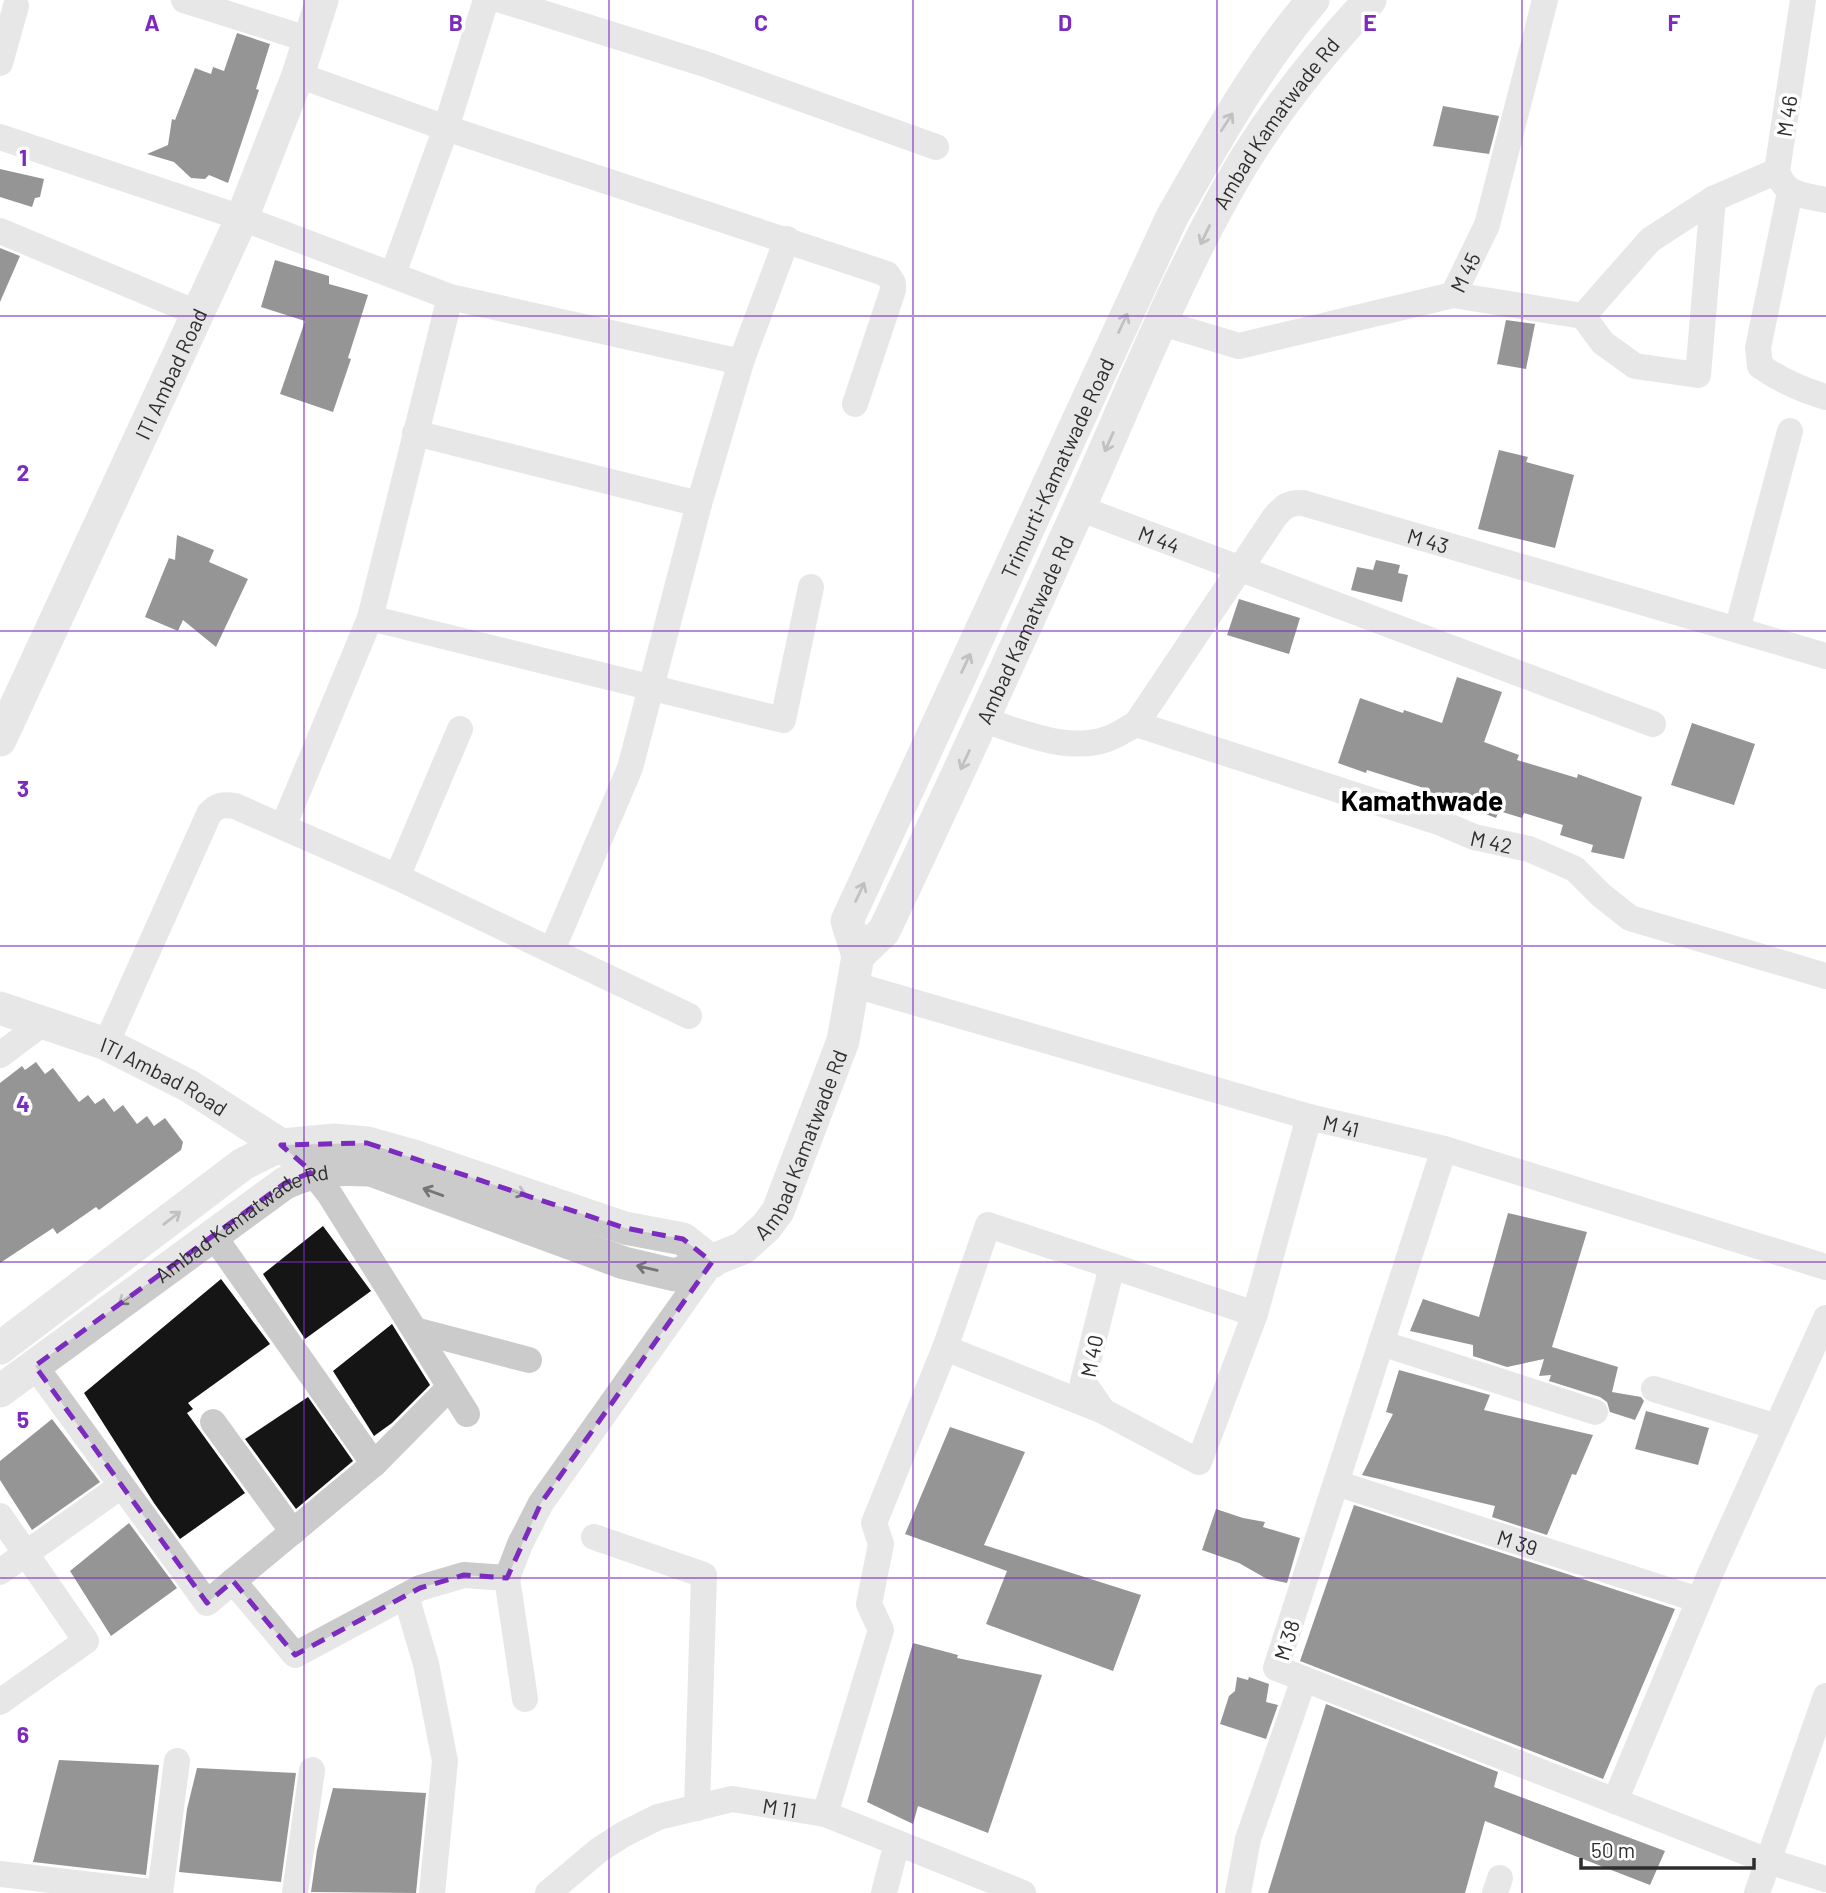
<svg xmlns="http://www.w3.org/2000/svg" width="1826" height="1893" font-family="Barlow,sans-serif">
<rect width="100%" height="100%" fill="#fff"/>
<!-- building -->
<path fill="#151515" d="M 237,33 L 270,44 L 256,89 L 259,90 L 228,183 L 209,175 L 205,179 L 191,178 L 174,162 L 147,154 L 168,145 L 172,119 L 175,120 L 195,68 L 211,74 L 213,67 L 224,71 Z
M 1443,106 L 1499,116 L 1489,154 L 1433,146 Z
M 0,169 L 44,179 L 40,197 L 35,198 L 32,207 L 0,197 Z
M 0,248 L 20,256 L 0,302 Z
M 275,260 L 329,276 L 329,284 L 368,295 L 348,358 L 351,359 L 333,412 L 280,394 L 305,321 L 261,307 Z
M 1506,320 L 1535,324 L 1526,369 L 1497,364 Z
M 1499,450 L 1528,457 L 1526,462 L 1574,475 L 1555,548 L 1478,529 Z
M 177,535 L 214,550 L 209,562 L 248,579 L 216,647 L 183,620 L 178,631 L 145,617 L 169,558 L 175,560 Z
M 1376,560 L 1400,565 L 1398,573 L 1408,575 L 1402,602 L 1351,590 L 1357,567 L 1373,570 Z
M 1239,599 L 1300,618 L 1289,654 L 1227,635 Z
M 1457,677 L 1502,692 L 1484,742 L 1519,755 L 1517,760 L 1577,778 L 1578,774 L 1642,797 L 1624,859 L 1591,852 L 1593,845 L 1560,835 L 1563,825 L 1524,813 L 1522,818 L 1499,811 L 1496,818 L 1467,807 L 1468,805 L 1426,794 L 1427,789 L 1367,770 L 1366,773 L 1338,763 L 1360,698 L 1403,713 L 1404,710 L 1442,723 Z
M 1692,723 L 1755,744 L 1734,805 L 1671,785 Z
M 36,1062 L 45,1074 L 53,1068 L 79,1102 L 88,1095 L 95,1104 L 104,1098 L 114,1112 L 123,1105 L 137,1124 L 147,1116 L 154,1126 L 165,1118 L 183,1142 L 181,1150 L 99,1210 L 96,1207 L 57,1234 L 53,1228 L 0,1263 L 0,1083 L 22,1066 L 25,1070 Z
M 1508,1213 L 1587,1232 L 1552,1347 L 1618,1367 L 1612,1392 L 1641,1397 L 1644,1401 L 1635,1420 L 1610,1412 L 1607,1402 L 1600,1397 L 1549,1381 L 1551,1375 L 1539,1376 L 1544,1359 L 1507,1367 L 1473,1356 L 1473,1345 L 1410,1331 L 1423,1299 L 1479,1317 Z
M 323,1226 L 371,1291 L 305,1339 L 263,1274 Z
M 221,1279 L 270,1344 L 188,1403 L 193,1409 L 187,1413 L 245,1493 L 180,1539 L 154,1503 L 84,1393 Z
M 392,1324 L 430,1385 L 392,1423 L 374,1436 L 333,1371 Z
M 1399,1370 L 1490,1395 L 1484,1410 L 1593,1435 L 1576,1475 L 1572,1474 L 1547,1535 L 1492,1517 L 1495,1506 L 1362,1475 L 1393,1414 L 1386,1412 Z
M 308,1397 L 353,1461 L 296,1509 L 245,1439 Z
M 1646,1411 L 1709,1428 L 1698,1465 L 1635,1449 Z
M 52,1419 L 100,1482 L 32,1530 L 0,1480 L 0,1461 Z
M 950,1427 L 1025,1452 L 984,1545 L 1141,1595 L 1113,1671 L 986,1624 L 1007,1571 L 905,1534 Z
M 1354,1505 L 1675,1609 L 1603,1779 L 1300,1661 Z
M 1216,1509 L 1243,1518 L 1265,1522 L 1263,1527 L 1300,1538 L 1287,1583 L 1267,1579 L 1239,1563 L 1202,1550 Z
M 129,1523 L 177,1588 L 111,1636 L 70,1571 Z
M 913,1643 L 958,1655 L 957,1658 L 1042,1675 L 988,1833 L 918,1806 L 913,1824 L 867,1802 Z
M 1237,1677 L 1248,1680 L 1249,1677 L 1269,1684 L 1266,1702 L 1278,1705 L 1266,1739 L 1220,1724 L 1229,1696 L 1235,1691 Z
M 1326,1704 L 1498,1772 L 1494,1787 L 1665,1851 L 1650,1885 L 1485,1821 L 1465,1893 L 1268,1893 Z
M 59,1760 L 159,1765 L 146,1875 L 33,1862 Z
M 197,1768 L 296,1773 L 281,1882 L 179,1872 L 187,1809 Z
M 333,1788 L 426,1793 L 416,1893 L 311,1892 L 317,1850 Z"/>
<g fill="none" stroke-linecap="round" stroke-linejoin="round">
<!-- minor -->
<g stroke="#cbcbcb" stroke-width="26">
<path d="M 184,0 L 310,40"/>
<path d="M 501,0 L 705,64 L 936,147"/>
<path d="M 1803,0 L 1777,171 C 1785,196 1803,195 1826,200"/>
<path d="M 0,63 L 16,6"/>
<path d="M 298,75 L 446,128 L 887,274 L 893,283 L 893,290 L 855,404"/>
<path d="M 0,137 L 242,218 L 450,297 L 741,362 L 699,504 L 630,768 L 552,950"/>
<path d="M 1790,192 L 1758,348 L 1760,366 C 1781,381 1802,390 1826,397"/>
<path d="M 1713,199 L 1777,171"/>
<path d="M 0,231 L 199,314"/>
<path d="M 393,274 L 446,128 L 486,0"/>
<path d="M 1453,295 L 1583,316 L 1603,343 L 1635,366 L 1698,375 L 1713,199 L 1650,240 L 1583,316"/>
<path id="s1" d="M 1162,323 L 1239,346 L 1453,295 L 1487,225 L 1545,0"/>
<path d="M 741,362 L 787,239"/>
<path d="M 415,433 L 699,504"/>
<path id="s2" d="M 1079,508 L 1653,724"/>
<path d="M 370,618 L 783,720 L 811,587"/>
<path d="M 1737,630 L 1790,431"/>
<path id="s3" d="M 984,720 C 1019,732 1070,753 1107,739 C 1117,736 1126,729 1136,724 L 1441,823 L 1474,837 L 1529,849 L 1575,869 L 1601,895 L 1630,918 L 1826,976"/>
<path id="s4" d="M 1136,724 L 1274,518 C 1283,507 1288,502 1303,503 L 1826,656"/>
<path d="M 283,827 L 370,618 L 450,297"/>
<path d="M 397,877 L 460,729"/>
<path id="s5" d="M 855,985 L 1309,1117 L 1444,1149 L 1826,1267"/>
<path d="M 106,1044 L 209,814 C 217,805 223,804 235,806 L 397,877 L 689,1016"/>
<path d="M 0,1055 L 43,1023"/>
<path d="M 1444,1149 L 1276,1668 L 1768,1861 L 1826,1879"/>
<path d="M 312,1172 L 330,1195 L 467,1414"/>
<path d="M 1255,1314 L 1112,1266 L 1083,1382 L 1103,1411 L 1199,1462 L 1255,1314 L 1309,1117"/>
<path d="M 415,1330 L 529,1360"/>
<path d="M 1381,1343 L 1595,1412"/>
<path d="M 945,1348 L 1103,1411"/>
<path d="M 35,1366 L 207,1603 L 374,1464 L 213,1235"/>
<path d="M 1654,1389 L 1777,1427"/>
<path d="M 213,1422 L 293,1532"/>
<path d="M 374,1464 L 450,1387"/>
<path id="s6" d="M 1336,1483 L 1699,1600"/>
<path d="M 0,1516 L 86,1641 L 0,1702"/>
<path d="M 594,1537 L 704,1575 L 697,1808"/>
<path d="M 0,1572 L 121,1486"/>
<path d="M 507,1578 L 520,1544 L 541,1503 L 712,1262"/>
<path d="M 233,1581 L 295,1655 L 420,1588 L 464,1575 L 507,1578 L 525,1699"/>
<path d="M 406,1596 L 426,1664 L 445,1761 L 432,1893"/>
<path d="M 1615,1801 L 1711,1572 L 1826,1318"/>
<path d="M 825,1814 L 881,1630 L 869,1604 L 881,1544 L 874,1523 L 945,1348 L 988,1225 L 1112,1266"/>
<path d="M 0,1874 L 159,1893"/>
<path d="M 160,1893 L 177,1761"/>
<path d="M 295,1893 L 312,1770"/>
<path id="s7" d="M 548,1893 L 599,1850 L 624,1834 L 658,1817 L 732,1799 L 825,1814 L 1023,1893"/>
<path d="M 884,1893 L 897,1843"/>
<path d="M 1238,1893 L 1248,1839 L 1304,1679"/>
<path d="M 1495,1893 L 1500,1878"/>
<path d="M 1757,1893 L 1826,1696"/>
</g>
<!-- tertiary -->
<g stroke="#cbcbcb" stroke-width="33">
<path id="s8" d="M 0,740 L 242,218 L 298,75 L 322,0"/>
<path id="s9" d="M 858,956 L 847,921 L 1172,217 C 1215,142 1257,65 1313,0"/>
<path id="s10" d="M 0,1008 L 106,1044 L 189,1086 L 281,1145 L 293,1155"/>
<path d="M 0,1348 L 243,1164 L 281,1145 L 334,1140 L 367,1143 L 417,1157 L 625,1228 L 683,1239 L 712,1262"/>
<path id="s11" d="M 0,1391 L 285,1183 C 320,1168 334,1169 371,1170 L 624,1263 L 675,1275 L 743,1248 L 766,1227 L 778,1211 L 843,1041 L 858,956 L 884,931 C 953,785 1020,639 1086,493 C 1136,381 1182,263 1246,158 C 1282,101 1324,49 1370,0"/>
</g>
</g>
<!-- one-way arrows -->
<defs><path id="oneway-shaft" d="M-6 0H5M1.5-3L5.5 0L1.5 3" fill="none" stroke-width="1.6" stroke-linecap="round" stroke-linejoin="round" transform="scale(1.75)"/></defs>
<g stroke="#757575">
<use href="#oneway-shaft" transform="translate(1227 122) rotate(-57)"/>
<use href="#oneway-shaft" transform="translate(1205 235) rotate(116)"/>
<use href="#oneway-shaft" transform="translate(1123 323) rotate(-65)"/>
<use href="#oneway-shaft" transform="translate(1109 442) rotate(114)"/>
<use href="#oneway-shaft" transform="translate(966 663) rotate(-65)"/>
<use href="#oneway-shaft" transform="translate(965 760) rotate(115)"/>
<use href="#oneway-shaft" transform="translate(860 892) rotate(-65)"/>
<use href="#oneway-shaft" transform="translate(516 1191) rotate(19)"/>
<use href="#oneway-shaft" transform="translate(433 1192) rotate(-160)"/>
<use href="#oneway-shaft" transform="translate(172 1218) rotate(-37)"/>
<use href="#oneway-shaft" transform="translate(647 1268) rotate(-167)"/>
<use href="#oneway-shaft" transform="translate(127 1298) rotate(144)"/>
</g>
<!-- marked area -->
<path d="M0 0H1826V1893H0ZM 367,1143 L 625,1228 L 683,1239 L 712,1262 L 541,1503 L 507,1578 L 464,1575 L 420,1588 L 295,1655 L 233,1581 L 207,1603 L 35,1366 L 285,1183 L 312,1172 L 281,1145 Z" fill="#fff" fill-opacity=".55" fill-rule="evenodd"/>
<path fill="none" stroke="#7b2cbf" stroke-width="5" stroke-dasharray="14 9" stroke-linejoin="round" d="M 367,1143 L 625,1228 L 683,1239 L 712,1262 L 541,1503 L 507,1578 L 464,1575 L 420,1588 L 295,1655 L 233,1581 L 207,1603 L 35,1366 L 285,1183 L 312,1172 L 281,1145 Z"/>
<!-- grid -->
<path fill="none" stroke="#7b2cbf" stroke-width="2" stroke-opacity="0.55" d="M 304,0 L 304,1893M 609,0 L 609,1893M 913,0 L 913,1893M 1217,0 L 1217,1893M 1522,0 L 1522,1893M 0,316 L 1826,316M 0,631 L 1826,631M 0,946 L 1826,946M 0,1262 L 1826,1262M 0,1578 L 1826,1578"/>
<g text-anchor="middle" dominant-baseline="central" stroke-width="7" stroke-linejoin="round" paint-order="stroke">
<!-- street labels -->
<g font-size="21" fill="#2e2e2e" stroke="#fff">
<text transform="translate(1786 116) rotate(-81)">M 46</text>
<text stroke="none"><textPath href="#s11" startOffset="2091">Ambad Kamatwade Rd</textPath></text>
<text stroke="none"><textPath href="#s1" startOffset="326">M 45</textPath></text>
<text stroke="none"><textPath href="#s8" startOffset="404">ITI Ambad Road</textPath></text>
<text stroke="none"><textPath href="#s9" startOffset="536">Trimurti-Kamatwade Road</textPath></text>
<text stroke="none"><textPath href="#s2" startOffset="86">M 44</textPath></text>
<text stroke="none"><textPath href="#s4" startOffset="413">M 43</textPath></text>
<text stroke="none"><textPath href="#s11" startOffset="1524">Ambad Kamatwade Rd</textPath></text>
<text stroke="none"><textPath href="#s3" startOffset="534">M 42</textPath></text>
<text stroke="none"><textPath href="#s10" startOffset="178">ITI Ambad Road</textPath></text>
<text stroke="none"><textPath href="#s5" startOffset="506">M 41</textPath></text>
<text stroke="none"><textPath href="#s11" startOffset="957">Ambad Kamatwade Rd</textPath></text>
<text stroke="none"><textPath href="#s11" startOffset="296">Ambad Kamatwade Rd</textPath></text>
<text transform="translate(1091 1356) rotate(-79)">M 40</text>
<text stroke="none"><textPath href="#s6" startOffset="191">M 39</textPath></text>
<text transform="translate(1286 1640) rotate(-73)">M 38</text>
<text stroke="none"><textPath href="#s7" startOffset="259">M 11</textPath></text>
</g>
<!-- district labels -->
<g font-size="28" font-weight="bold" fill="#000" stroke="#fff">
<text x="1422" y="800">Kamathwade</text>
</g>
</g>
<g font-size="23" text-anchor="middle" font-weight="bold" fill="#7b2cbf" stroke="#fff" stroke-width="7" stroke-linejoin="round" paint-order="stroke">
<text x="152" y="31">A</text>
<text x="456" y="31">B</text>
<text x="761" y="31">C</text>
<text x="1065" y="31">D</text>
<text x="1370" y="31">E</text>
<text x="1674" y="31">F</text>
<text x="23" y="166">1</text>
<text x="23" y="481">2</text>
<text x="23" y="797">3</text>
<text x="23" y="1112">4</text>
<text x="23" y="1428">5</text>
<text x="23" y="1743">6</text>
</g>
<!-- scale -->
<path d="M1581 1858v10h173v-10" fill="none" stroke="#2e2e2e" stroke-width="3.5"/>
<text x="1591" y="1858" font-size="21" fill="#2e2e2e" stroke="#ffffff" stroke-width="5" paint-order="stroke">50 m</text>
</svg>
